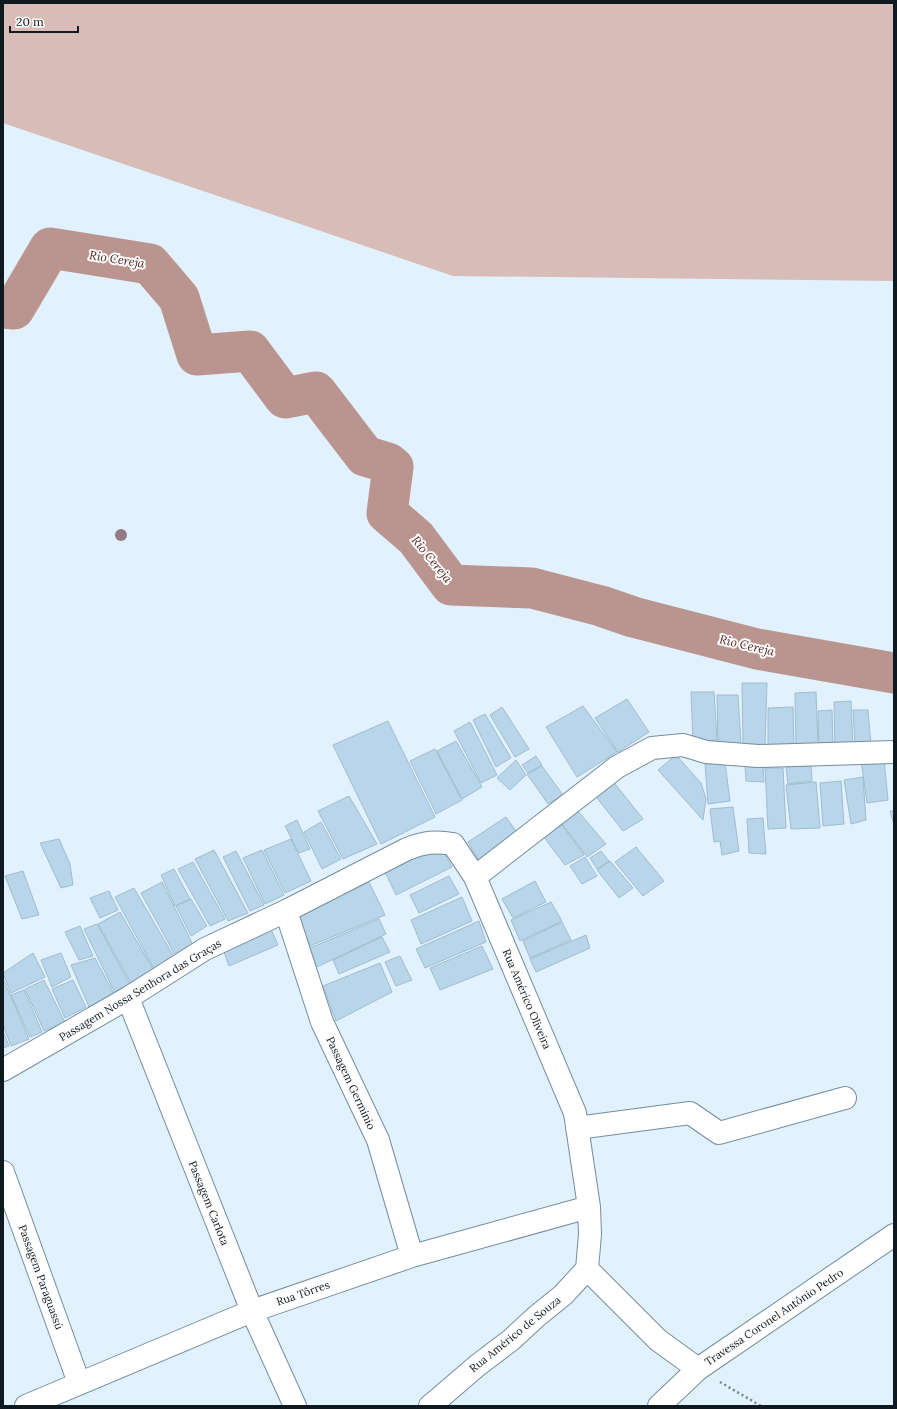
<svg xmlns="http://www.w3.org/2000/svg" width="897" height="1409" font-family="Lora,serif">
<rect width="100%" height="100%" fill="#e1f2fe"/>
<!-- green -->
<path fill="#d7bcb8" d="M 3,3 L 894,3 L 894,281 L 453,276 L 3,123 Z"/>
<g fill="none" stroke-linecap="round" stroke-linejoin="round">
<!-- river -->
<path stroke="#ba9590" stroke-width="41" d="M 3,308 L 14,309 L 50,248 L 150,264 L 179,298 L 197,355 L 250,351 L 285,398 L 316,392 L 365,456 L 388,463 L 393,467 L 387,513 L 416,538 L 451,585 L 532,588 L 601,606 L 633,617 L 757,649 L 894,673"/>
</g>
<!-- building -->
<path fill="#b9d5e9" stroke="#a0bccf" d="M 742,683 L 767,683 L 765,745 L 743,744 Z
M 691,692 L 714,692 L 717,740 L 693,742 Z
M 816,692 L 818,747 L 796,747 L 795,693 Z
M 717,695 L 738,695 L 741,744 L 718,744 Z
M 627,699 L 649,732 L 618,752 L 595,718 Z
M 851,701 L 853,748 L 835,748 L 834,702 Z
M 583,706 L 617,752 L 577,777 L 546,727 Z
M 502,707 L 529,749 L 515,757 L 490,715 Z
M 793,707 L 794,747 L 768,746 L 768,708 Z
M 832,710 L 833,747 L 819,747 L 818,711 Z
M 853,710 L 868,710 L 871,745 L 855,745 Z
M 485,714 L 511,758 L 496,767 L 473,720 Z
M 388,721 L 435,817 L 381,844 L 333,745 Z
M 470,722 L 497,775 L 481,783 L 454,731 Z
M 456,741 L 482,787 L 462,799 L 437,751 Z
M 435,749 L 462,800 L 436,814 L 410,761 Z
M 676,755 L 701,783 L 706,799 L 703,820 L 658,770 Z
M 536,756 L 542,765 L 528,773 L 522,765 Z
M 884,759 L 888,800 L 867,803 L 861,760 Z
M 516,760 L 526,775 L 510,790 L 497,778 Z
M 725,762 L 730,801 L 708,804 L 705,764 Z
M 803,765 L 804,767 L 811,765 L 812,781 L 788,784 L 786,767 Z
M 542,766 L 563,795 L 548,804 L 527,774 Z
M 745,766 L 763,767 L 764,782 L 746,781 Z
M 765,768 L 783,768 L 786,828 L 768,829 Z
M 863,777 L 866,820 L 851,824 L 844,780 Z
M 612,780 L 643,819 L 623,831 L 593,793 Z
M 841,781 L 844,824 L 823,826 L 820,783 Z
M 816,782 L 820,828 L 791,829 L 786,785 Z
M 349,796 L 377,844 L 343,859 L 318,811 Z
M 733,807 L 739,851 L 722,855 L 720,841 L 714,842 L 710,809 Z
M 576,809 L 606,844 L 587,857 L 560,821 Z
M 890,811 L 894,811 L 894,825 Z
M 506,817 L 518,834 L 479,861 L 468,842 Z
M 763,818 L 766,854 L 749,853 L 747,819 Z
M 297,820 L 310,849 L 299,853 L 285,826 Z
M 321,822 L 341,859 L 322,869 L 304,832 Z
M 562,825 L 584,855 L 565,865 L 543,836 Z
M 59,839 L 70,864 L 73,885 L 61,888 L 40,843 Z
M 291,839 L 311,881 L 285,893 L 264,850 Z
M 440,846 L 452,867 L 396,895 L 385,872 Z
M 636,847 L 664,881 L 643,896 L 615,862 Z
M 214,850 L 248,913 L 228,921 L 195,859 Z
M 262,850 L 284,895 L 265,904 L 243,858 Z
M 236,851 L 264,905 L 250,911 L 223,857 Z
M 601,851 L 609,861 L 597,869 L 590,858 Z
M 585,857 L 597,876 L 582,884 L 570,866 Z
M 610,861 L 633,888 L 619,898 L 597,870 Z
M 193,862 L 225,919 L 210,926 L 178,869 Z
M 174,869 L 190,899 L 175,906 L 161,875 Z
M 23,871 L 39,915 L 22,919 L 5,876 Z
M 449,876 L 459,894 L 419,913 L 410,895 Z
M 535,881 L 546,902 L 513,918 L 502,899 Z
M 162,882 L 193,945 L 175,955 L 141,893 Z
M 369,882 L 385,915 L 310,946 L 298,915 Z
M 134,888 L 174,957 L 154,969 L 115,897 Z
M 109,891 L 118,910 L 100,918 L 90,898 Z
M 462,897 L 472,921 L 421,944 L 411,920 Z
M 191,899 L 207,926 L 191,936 L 176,906 Z
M 551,902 L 562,921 L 520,941 L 511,920 Z
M 120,912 L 154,971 L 131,983 L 98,924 Z
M 379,919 L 386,934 L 317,967 L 310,948 Z
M 479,921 L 486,942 L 425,968 L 416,949 Z
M 562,922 L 571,940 L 530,958 L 523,941 Z
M 97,924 L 131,986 L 115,993 L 84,929 Z
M 80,926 L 93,956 L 79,960 L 65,932 Z
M 271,929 L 278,945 L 229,966 L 224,952 Z
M 586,935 L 590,948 L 536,972 L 530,959 Z
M 382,937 L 390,952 L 339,974 L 333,960 Z
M 482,946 L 493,969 L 440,990 L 430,968 Z
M 33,953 L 45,977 L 11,993 L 3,973 Z
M 61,953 L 71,977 L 52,987 L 41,960 Z
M 400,956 L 412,980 L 396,986 L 385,962 Z
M 95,958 L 115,996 L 89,1007 L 71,965 Z
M 380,963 L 392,992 L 336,1021 L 323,986 Z
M 3,978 L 29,1039 L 11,1046 L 3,1025 Z
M 44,980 L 65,1022 L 44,1031 L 25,989 Z
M 73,980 L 86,1007 L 65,1018 L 52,989 Z
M 24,990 L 42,1032 L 30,1037 L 11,995 Z
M 3,1031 L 9,1046 L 3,1048 Z"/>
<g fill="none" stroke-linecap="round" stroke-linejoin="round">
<!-- minor casing -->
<g stroke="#738d9f" stroke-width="24">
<path id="minor" d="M 475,877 L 617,767 L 652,748 L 683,745 L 706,752 L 758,756 L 894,752
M 286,911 L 322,1022 L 378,1140 L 412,1256
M 128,998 L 252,1311 L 295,1406
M 3,1070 L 128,998 L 205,949 L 286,911 L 407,849 C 424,842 436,841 453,844 L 475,877 L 575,1113 L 589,1207 L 590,1234 L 587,1269 L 563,1295 L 537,1316 L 511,1340 L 478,1365 L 430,1406
M 577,1128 L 690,1113 L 719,1133 L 845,1098
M 3,1172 L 79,1383
M 587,1269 L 658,1340 L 698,1369
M 26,1406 L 252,1311 L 412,1256 L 589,1207
M 659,1406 L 698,1369 L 894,1235"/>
</g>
<!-- path -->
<path stroke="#75828b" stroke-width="2.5" stroke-dasharray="2 3" stroke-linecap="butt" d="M 720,1382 L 761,1406"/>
<!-- minor -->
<use href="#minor" stroke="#fff" stroke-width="22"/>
</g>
<!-- trees -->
<circle fill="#917d81" cx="121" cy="535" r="6"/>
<g text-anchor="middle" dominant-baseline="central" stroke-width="4" stroke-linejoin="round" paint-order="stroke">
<!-- street labels -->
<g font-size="11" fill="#0f1920" stroke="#fdfdfd">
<text transform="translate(140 990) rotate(-31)">Passagem Nossa Senhora das Graças</text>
<text transform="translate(527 999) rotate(67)">Rua Américo Oliveira</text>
<text transform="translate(351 1083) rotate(65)">Passagem Germínio</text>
<text transform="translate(209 1203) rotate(68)">Passagem Carlota</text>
<text transform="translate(41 1277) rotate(70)">Passagem Paraguassú</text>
<text transform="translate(303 1293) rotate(-19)">Rua Tôrres</text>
<text transform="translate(774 1317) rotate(-34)">Travessa Coronel Antônio Pedro</text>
<text transform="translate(515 1334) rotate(-39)">Rua Américo de Souza</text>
</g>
<!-- water labels -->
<g font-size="12" font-style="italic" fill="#54221d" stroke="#fdfdfd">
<text transform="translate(117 259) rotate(9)">Rio Cereja</text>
<text transform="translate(432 559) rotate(51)">Rio Cereja</text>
<text transform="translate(747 645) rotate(13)">Rio Cereja</text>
</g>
</g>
<!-- border -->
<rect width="897" height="1409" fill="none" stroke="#0f1920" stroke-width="8"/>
<!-- scale -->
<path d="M10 26v6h68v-6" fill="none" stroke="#0f1920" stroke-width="2"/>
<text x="16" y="26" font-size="12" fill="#0f1920" stroke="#fdfdfd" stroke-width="3" paint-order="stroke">20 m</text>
</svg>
